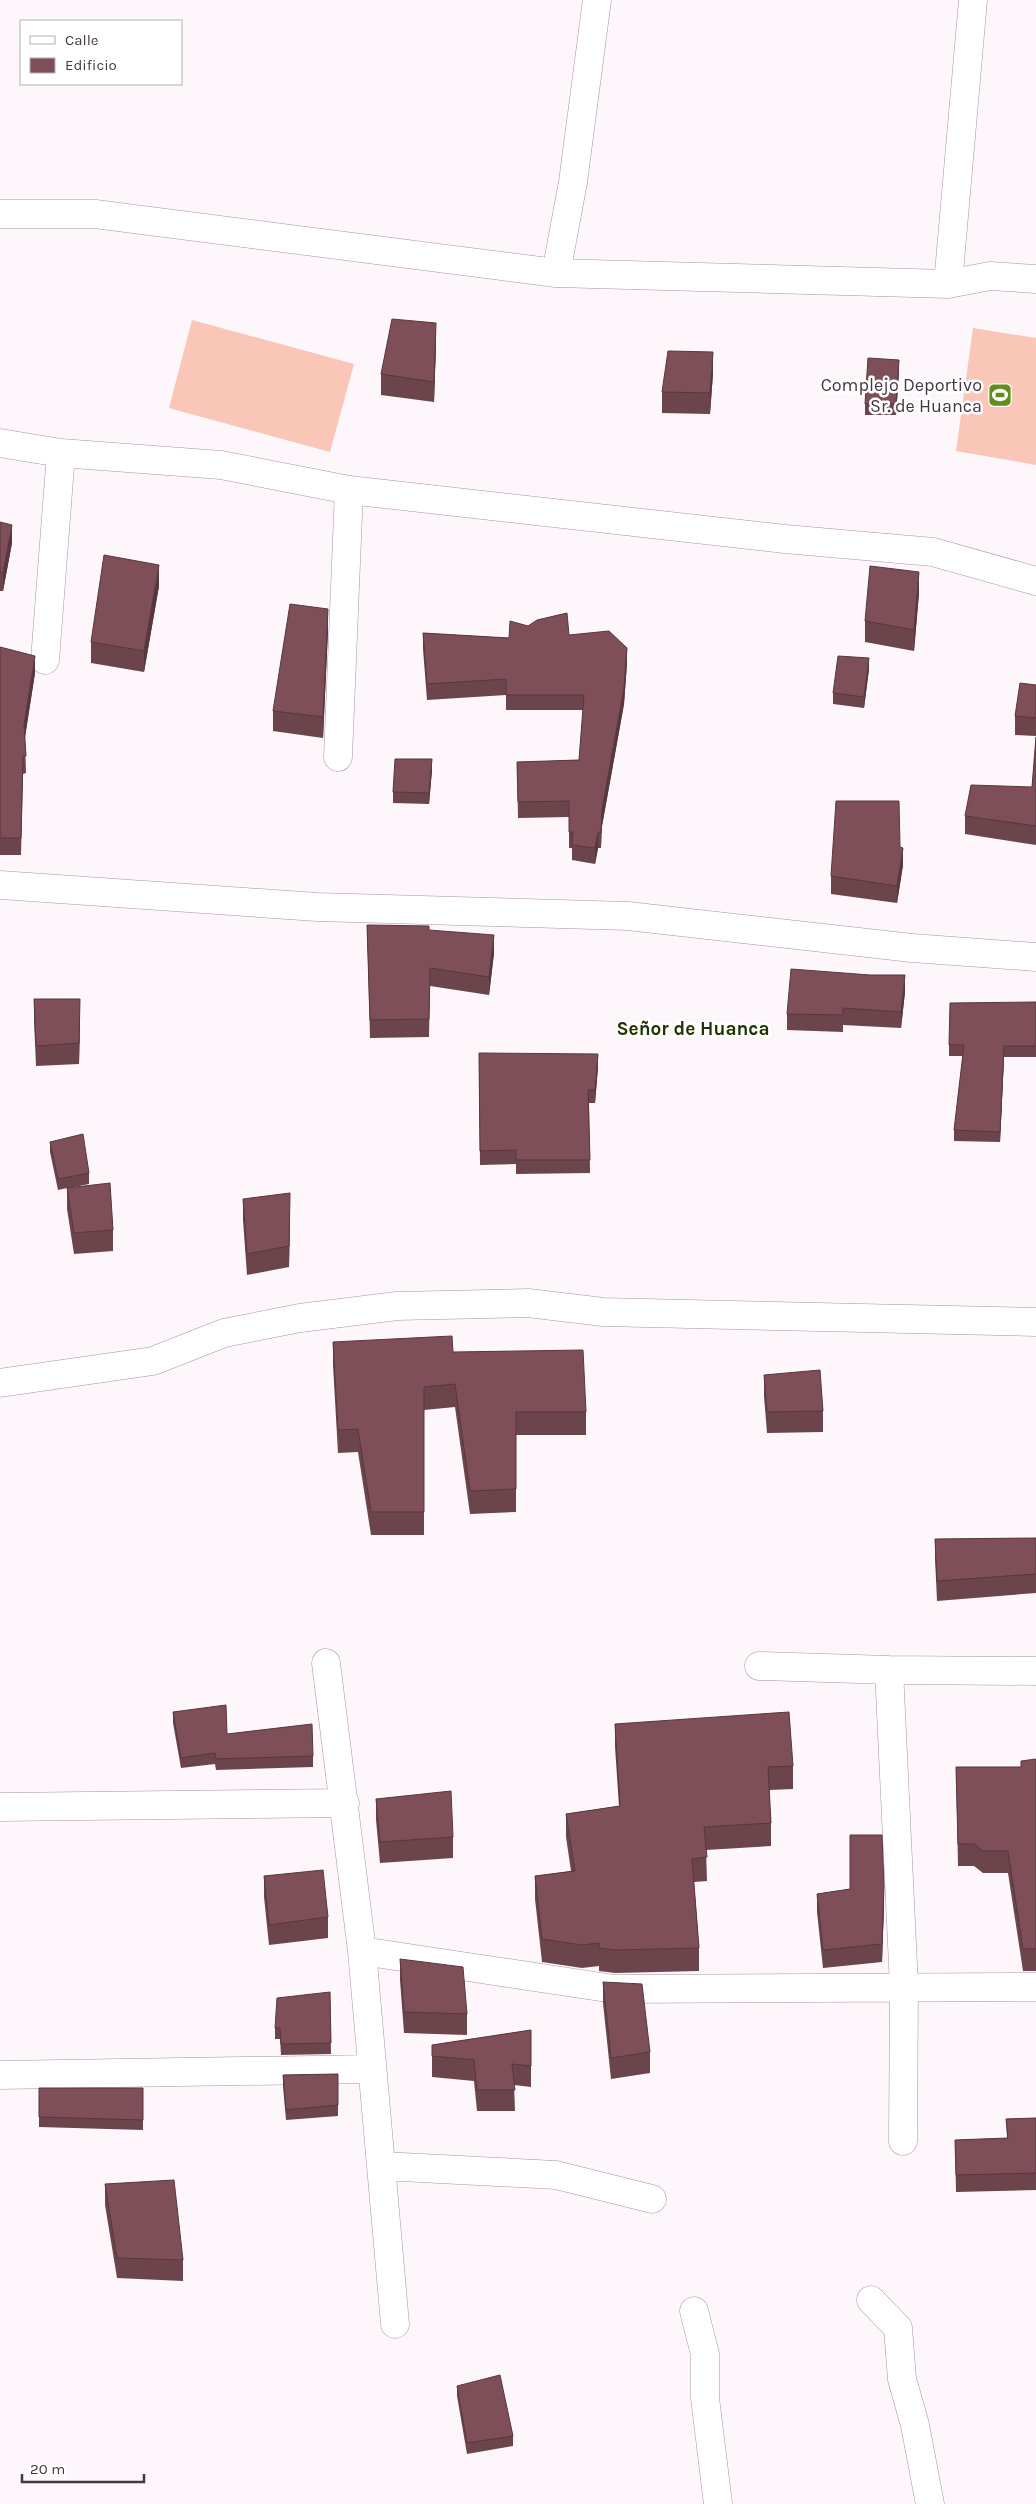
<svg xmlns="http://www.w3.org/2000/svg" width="1036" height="2504" font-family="Karla,sans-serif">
<rect width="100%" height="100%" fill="#fdf6fb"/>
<!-- pitch -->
<path fill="#fac6b7" d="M 192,320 L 354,364 L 330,452 L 169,408 Z
M 973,328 L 1036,338 L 1036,465 L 956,451 Z"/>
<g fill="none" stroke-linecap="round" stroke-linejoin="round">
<!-- street casing -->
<g stroke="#af90a6" stroke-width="29">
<path id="street" d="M 0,214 L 95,214 L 556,273 L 948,284 L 990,276 L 1036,279
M 556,273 L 573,182 L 597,0
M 948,284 L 973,0
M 0,443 L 61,453 L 221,465 L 349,490 L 785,539 L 933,552 L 1036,581
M 45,660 L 61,453
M 338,757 L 349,490
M 0,885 L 317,907 L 628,916 L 912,948 L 1036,957
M 0,1383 L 153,1361 L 224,1333 L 300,1318 L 397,1306 L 528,1303 L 603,1312 L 1036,1322
M 326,1663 L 362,1951 L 395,2324
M 759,1666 L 889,1670 L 1036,1671
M 889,1670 L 904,1986 L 903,2141
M 0,1807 L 345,1803
M 362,1951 L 614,1989 L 1036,1987
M 0,2075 L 372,2069
M 382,2166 L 556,2175 L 652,2199
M 871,2300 L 898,2328 L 902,2379 L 915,2425 L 930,2504
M 694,2311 L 705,2354 L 705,2398 L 718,2504"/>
</g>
<!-- street -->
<use href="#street" stroke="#fff" stroke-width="28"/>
</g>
<!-- wall -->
<path fill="#6c444c" d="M 436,344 L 434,402 L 381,395 L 381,374 Z
M 899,371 L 896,415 L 865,415 L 865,404 Z
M 713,373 L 710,414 L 662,413 L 662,392 Z
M 0,522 L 12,543 L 3,591 L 0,591 Z
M 159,586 L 144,672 L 91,663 L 91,642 Z
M 919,593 L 914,651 L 865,642 L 865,621 Z
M 328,630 L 323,738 L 273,731 L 273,711 Z
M 423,633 L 509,638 L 569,635 L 627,663 L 624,704 L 602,826 L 601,848 L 598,848 L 595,864 L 572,860 L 572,848 L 569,848 L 569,817 L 518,818 L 517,762 L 579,760 L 583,710 L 506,710 L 506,695 L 427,700 L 423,649 Z
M 0,647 L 35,673 L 25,738 L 26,773 L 23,774 L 21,855 L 0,855 Z
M 869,669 L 864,708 L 833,704 L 833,693 Z
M 1036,685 L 1036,736 L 1015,735 L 1015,716 Z
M 1036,737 L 1036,845 L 965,834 L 965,816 L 1032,787 Z
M 432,770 L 429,804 L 393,803 L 393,792 Z
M 900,847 L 903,865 L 897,903 L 831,894 L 831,876 Z
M 367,925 L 429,930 L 494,953 L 489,995 L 430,986 L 429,1037 L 370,1038 Z
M 905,992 L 901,1028 L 843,1025 L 843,1032 L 787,1030 L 787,1014 Z
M 34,999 L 80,1020 L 79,1064 L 36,1066 L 34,1020 Z
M 1036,1002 L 1036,1057 L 1004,1057 L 1000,1142 L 954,1141 L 954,1130 L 963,1056 L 949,1056 L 949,1045 Z
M 479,1053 L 598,1067 L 595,1103 L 589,1103 L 590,1173 L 516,1174 L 516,1164 L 480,1165 Z
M 50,1142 L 89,1173 L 89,1184 L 69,1188 L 113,1230 L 113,1251 L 74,1254 L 67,1209 L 67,1188 L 58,1190 L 50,1152 Z
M 243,1199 L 290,1214 L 289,1267 L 247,1275 L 243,1220 Z
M 333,1342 L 453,1352 L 586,1412 L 586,1435 L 516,1435 L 516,1512 L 470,1514 L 455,1407 L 424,1410 L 424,1535 L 371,1535 L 358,1452 L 338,1453 L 333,1365 Z
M 764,1375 L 823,1411 L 823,1432 L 767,1433 L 764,1396 Z
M 1036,1538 L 1036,1593 L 937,1601 L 935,1558 L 935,1539 Z
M 173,1712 L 227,1734 L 313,1756 L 313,1767 L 216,1770 L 215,1764 L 181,1768 L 173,1723 Z
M 615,1724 L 793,1766 L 793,1789 L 769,1790 L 771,1823 L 771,1846 L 706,1850 L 707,1881 L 694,1882 L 699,1948 L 699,1971 L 615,1973 L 599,1971 L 599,1966 L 582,1968 L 542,1962 L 535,1899 L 535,1876 L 571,1871 L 566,1837 L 566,1814 L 619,1806 L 615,1747 Z
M 1036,1759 L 1036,1971 L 1023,1971 L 1008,1873 L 983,1873 L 974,1866 L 958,1866 L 956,1767 L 1021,1767 Z
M 376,1799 L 453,1837 L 453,1858 L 380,1863 L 376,1820 Z
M 264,1876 L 328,1917 L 328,1938 L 269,1945 L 264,1897 Z
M 850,1889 L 884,1904 L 882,1962 L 823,1968 L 817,1912 L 817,1894 Z
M 400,1959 L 467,2014 L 467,2035 L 404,2033 L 400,1980 Z
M 603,1982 L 650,2052 L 650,2073 L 611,2079 L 603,2003 Z
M 330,1992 L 331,2054 L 281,2055 L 280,2039 L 275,2039 L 275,2028 Z
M 531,2030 L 531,2087 L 514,2085 L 515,2111 L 477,2111 L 474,2081 L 432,2077 L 432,2045 Z
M 338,2074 L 338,2116 L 286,2120 L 283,2086 L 283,2075 Z
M 39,2088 L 143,2088 L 143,2130 L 39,2127 Z
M 1036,2118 L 1036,2190 L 956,2192 L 955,2140 L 1007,2138 L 1006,2119 Z
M 105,2184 L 183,2260 L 183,2281 L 117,2278 L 105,2205 Z
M 457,2386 L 513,2436 L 513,2446 L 467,2454 L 457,2396 Z"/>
<!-- shaded-wall -->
<path fill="#58373e" d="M 436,323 L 436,344 L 434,402 L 434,382 Z
M 713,352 L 713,373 L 710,414 L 710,393 Z
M 899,360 L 899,371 L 896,415 L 896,404 Z
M 12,525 L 12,543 L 3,591 L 3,573 Z
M 159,565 L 159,586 L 144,672 L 144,651 Z
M 919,572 L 919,593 L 914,651 L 914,630 Z
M 328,609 L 328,630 L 323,738 L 323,717 Z
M 627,648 L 627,663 L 624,704 L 602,826 L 601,848 L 602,810 Z
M 35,656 L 35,673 L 24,742 L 24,725 Z
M 869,658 L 869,669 L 864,708 L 864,697 Z
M 432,759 L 432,770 L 429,804 L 429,793 Z
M 598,832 L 598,848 L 595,864 L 595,848 Z
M 903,848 L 903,865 L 897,903 L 897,886 Z
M 494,935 L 494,953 L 489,995 L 489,977 Z
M 905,975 L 905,992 L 901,1028 L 901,1012 Z
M 80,999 L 80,1020 L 79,1064 L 79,1043 Z
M 1004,1046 L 1004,1057 L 1000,1142 L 1000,1132 Z
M 598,1054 L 598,1067 L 595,1103 L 595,1090 Z
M 290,1193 L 290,1214 L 289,1267 L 289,1246 Z
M 884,1886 L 884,1904 L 882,1962 L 882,1944 Z"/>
<!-- building -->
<path fill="#7e4f58" stroke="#58373e" d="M 392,319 L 436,323 L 434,382 L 381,374 Z
M 668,351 L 713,352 L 710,393 L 662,392 Z
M 868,358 L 899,360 L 896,404 L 865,404 Z
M 0,522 L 12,525 L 3,573 L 0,572 Z
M 104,555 L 159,565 L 144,651 L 91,642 Z
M 870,566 L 919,572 L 914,630 L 865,621 Z
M 290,604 L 328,609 L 323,717 L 273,711 Z
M 567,613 L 569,635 L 609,631 L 627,648 L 624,688 L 602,810 L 601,833 L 598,832 L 595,848 L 572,845 L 573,832 L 569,832 L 569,801 L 518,802 L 517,762 L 579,760 L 584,695 L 506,695 L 506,679 L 427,684 L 423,633 L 509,638 L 510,621 L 528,626 L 537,620 Z
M 0,647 L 35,656 L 24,725 L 26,756 L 23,756 L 21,838 L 0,838 Z
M 838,656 L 869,658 L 864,697 L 833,693 Z
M 1020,683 L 1036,685 L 1036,718 L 1015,716 Z
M 1036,737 L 1036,826 L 965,816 L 971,785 L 1032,787 Z
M 395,759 L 432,759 L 429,793 L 393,792 Z
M 836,801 L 899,801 L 900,847 L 903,848 L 897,886 L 831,876 Z
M 367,925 L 429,926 L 429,930 L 494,935 L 489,977 L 430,968 L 429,1019 L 370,1020 Z
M 791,969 L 870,975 L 905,975 L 901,1012 L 843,1008 L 843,1015 L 787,1014 Z
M 34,999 L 80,999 L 79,1043 L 36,1046 Z
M 1036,1002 L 1036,1046 L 1004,1046 L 1000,1132 L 954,1130 L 964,1045 L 949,1045 L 950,1003 Z
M 479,1053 L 598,1054 L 595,1090 L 588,1090 L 590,1160 L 516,1160 L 516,1150 L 480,1151 Z
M 83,1134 L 89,1173 L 58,1179 L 50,1142 Z
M 110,1183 L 113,1230 L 74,1233 L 67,1188 Z
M 290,1193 L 289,1246 L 247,1254 L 243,1199 Z
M 452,1336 L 453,1352 L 583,1350 L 586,1412 L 516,1412 L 516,1489 L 470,1491 L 455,1384 L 424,1387 L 424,1512 L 371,1512 L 358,1429 L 338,1430 L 333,1342 Z
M 820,1370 L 823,1411 L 767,1412 L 764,1375 Z
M 1036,1538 L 1036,1574 L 937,1581 L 935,1539 Z
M 226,1705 L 227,1734 L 312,1724 L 313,1756 L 216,1759 L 215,1753 L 181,1758 L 173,1712 Z
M 789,1712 L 793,1766 L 768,1767 L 771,1823 L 704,1827 L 707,1857 L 692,1859 L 699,1948 L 615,1950 L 599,1948 L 599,1943 L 582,1945 L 542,1939 L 535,1876 L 575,1871 L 566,1814 L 620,1806 L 615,1724 Z
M 1036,1759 L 1036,1949 L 1023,1949 L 1008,1851 L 983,1851 L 974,1844 L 958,1844 L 956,1767 L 1021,1767 L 1021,1761 Z
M 451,1791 L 453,1837 L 380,1842 L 376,1799 Z
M 850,1835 L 882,1835 L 884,1886 L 882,1944 L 823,1950 L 817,1894 L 850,1889 Z
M 323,1870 L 328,1917 L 269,1925 L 264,1876 Z
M 400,1959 L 463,1967 L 467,2014 L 404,2012 Z
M 603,1982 L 642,1984 L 650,2052 L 611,2058 Z
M 330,1992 L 331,2043 L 281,2044 L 280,2028 L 275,2028 L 277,1998 Z
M 531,2030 L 531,2066 L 512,2064 L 515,2090 L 477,2090 L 474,2060 L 432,2056 L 432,2045 Z
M 338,2074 L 338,2105 L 286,2110 L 283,2075 Z
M 39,2088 L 143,2088 L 143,2120 L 39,2117 Z
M 1036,2118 L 1036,2173 L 956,2175 L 955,2140 L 1008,2138 L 1006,2119 Z
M 174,2180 L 183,2260 L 117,2258 L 105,2184 Z
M 500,2375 L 513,2436 L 467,2443 L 457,2386 Z"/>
<!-- icons -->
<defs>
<g id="stadium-square" transform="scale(1.25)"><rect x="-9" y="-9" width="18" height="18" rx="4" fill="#638d1d" stroke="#fff"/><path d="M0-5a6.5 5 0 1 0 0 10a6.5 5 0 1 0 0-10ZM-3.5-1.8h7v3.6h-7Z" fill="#fff"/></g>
</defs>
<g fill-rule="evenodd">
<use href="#stadium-square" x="1000" y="395"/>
</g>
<g text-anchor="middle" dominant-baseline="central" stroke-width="5" stroke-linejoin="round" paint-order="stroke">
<!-- poi labels -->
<g font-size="18" fill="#443740" stroke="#fff" text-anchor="end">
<text x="982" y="385">Complejo Deportivo<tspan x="982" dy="21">Sr. de Huanca</tspan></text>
</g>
<!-- neighbourhood labels -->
<g font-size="19" font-weight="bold" fill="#203300" stroke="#fff">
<text x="693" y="1029">Señor de Huanca</text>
</g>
</g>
<!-- legend -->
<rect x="20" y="20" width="162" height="65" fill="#ffffff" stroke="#b4afb3"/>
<rect x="30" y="36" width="25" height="8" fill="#ffffff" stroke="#b4afb3"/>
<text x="65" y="45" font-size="15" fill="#443740">Calle</text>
<rect x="30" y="58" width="25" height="15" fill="#7e4f58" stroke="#b4afb3"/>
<text x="65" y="70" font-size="15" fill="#443740">Edificio</text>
<!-- scale -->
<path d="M22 2474v8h122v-8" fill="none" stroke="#443740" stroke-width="2.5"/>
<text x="30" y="2474" font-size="15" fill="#443740" stroke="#ffffff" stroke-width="4" paint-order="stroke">20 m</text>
</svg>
